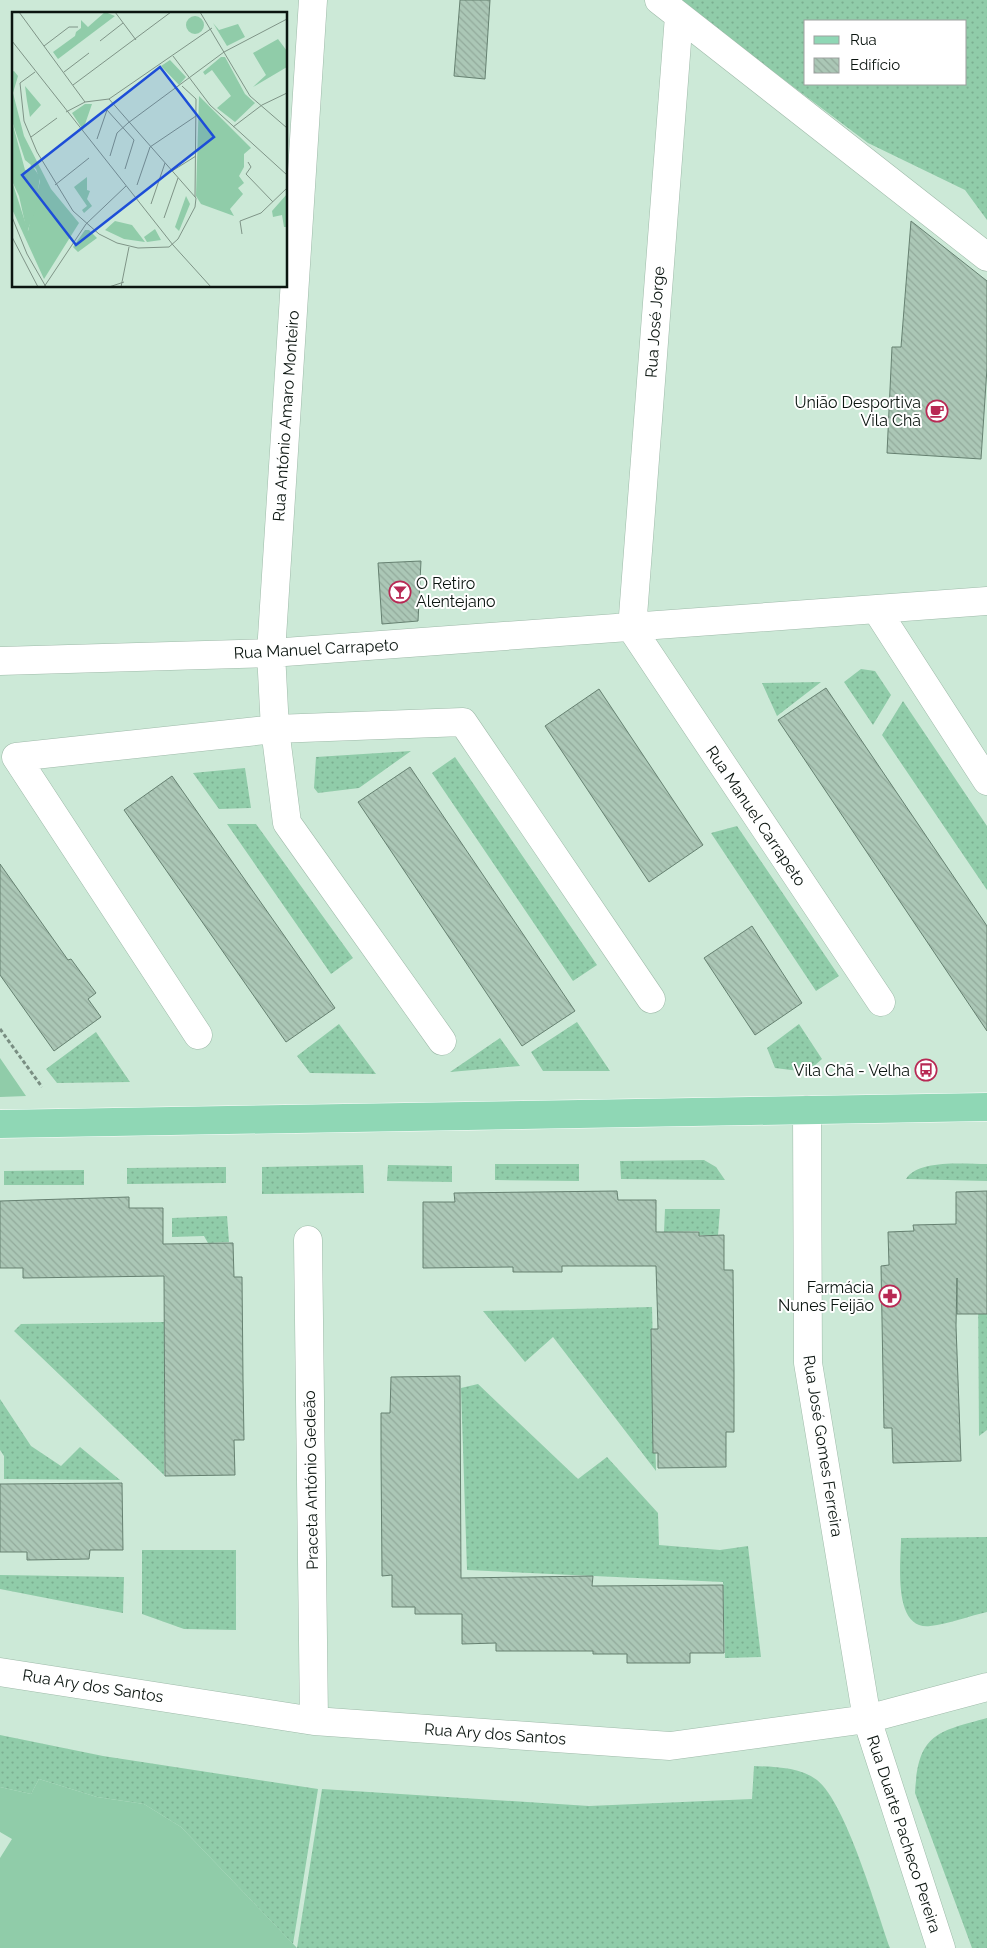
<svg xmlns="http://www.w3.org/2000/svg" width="987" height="1948" font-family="Raleway,sans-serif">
<defs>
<pattern id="grass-dots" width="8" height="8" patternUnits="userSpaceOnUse" patternTransform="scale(1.25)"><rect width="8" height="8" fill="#90cca9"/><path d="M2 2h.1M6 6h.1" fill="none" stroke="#7bae90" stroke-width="1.8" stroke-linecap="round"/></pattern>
<pattern id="building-back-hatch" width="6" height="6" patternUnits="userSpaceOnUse" patternTransform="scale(1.25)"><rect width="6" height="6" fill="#abc7b6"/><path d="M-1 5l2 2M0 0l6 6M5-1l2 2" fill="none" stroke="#92aa9b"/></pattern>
</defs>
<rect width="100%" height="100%" fill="#cce9d7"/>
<!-- grass -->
<path fill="url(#grass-dots)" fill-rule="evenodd" d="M 678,0 L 987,0 L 987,220 L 965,190 L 868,143 ZM 806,21 L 966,21 L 966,84 L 806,84 Z
M 861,669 L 875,671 L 891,695 L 873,725 L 844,682 Z
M 821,682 L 777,716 L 762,683 Z
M 903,701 L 987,826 L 987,890 L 882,735 Z
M 411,751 L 359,788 L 318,793 L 314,788 L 316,757 Z
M 455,757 L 597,965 L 573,981 L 432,773 Z
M 245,768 L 251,808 L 219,809 L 193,773 Z
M 227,824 L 256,824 L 353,958 L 331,974 Z
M 737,826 L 839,976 L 816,991 L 711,833 Z
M 577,1022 L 610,1071 L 543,1071 L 531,1052 Z
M 339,1024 L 376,1074 L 310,1073 L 297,1056 Z
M 799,1024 L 822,1059 L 807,1072 L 775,1068 L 767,1048 Z
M 96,1032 L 130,1082 L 57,1083 L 46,1069 Z
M 500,1038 L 520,1066 L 450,1072 Z
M 704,1160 L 716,1167 L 725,1180 L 621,1179 L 620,1161 Z
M 495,1164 L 579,1164 L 579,1181 L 495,1180 Z
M 987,1164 L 987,1181 L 906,1179 C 918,1159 965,1164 987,1164 Z
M 363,1165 L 364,1193 L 262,1194 L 262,1167 Z
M 388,1165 L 452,1166 L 452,1182 L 387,1181 Z
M 226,1167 L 226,1183 L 127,1184 L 127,1168 Z
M 84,1170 L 84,1185 L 4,1185 L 4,1171 Z
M 665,1209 L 720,1209 L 718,1235 L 699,1235 L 699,1231 L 664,1232 Z
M 227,1216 L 229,1242 L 208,1243 L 204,1236 L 172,1237 L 172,1218 Z
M 978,1281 L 987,1281 L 987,1430 L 979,1436 Z
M 652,1307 L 656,1471 L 553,1337 L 525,1362 L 483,1311 Z
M 163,1322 L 164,1322 L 164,1475 L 14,1331 L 21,1324 Z
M 478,1384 L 578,1479 L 607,1457 L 658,1513 L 659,1545 L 720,1550 L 748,1546 L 761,1657 L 725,1658 L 723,1582 L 467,1570 L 461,1388 Z
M 0,1399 L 31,1446 L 61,1466 L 80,1447 L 120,1480 L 4,1479 L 4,1456 L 0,1450 Z
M 987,1537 L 987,1612 C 969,1616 949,1624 930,1626 C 892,1630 901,1562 901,1538 Z
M 142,1550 L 236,1550 L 236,1630 L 184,1629 L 142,1614 Z
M 0,1575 L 124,1577 L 123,1613 L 0,1589 Z
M 987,1718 L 987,1948 L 972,1948 L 915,1793 C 918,1734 936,1732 987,1718 Z
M 0,1735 L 103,1756 L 318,1789 L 293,1944 L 181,1827 L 144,1804 L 97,1797 L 39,1779 L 31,1794 L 0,1787 Z
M 754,1766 C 775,1767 799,1767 817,1780 C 846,1803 876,1909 890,1948 L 297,1948 L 322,1789 L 589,1806 L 752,1799 Z"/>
<!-- garden -->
<path fill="#90cca9" d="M 0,1058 L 26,1096 L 0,1097 Z
M 39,1779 L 97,1797 L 144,1804 L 181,1827 L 297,1948 L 0,1948 L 0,1858 L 12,1839 L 0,1832 L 0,1787 L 31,1794 Z"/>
<!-- building -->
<path fill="url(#building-back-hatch)" stroke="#668171" d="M 460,0 L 490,0 L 485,79 L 454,76 Z
M 911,221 L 987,281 L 987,368 L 981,459 L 887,453 L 892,347 L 901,347 Z
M 421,561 L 418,621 L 382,624 L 378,563 Z
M 826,688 L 987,926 L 987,1031 L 778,720 Z
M 599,689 L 703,845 L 649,882 L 545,726 Z
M 410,767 L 575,1011 L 522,1046 L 358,802 Z
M 172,776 L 335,1008 L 286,1042 L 124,810 Z
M 0,864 L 68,960 L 71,959 L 96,993 L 88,999 L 101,1017 L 54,1051 L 0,975 Z
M 752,926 L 802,1003 L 755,1035 L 704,958 Z
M 617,1191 L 618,1200 L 656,1200 L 656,1232 L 699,1232 L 699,1236 L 724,1235 L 724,1270 L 733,1270 L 734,1372 L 734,1432 L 726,1432 L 726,1467 L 658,1468 L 658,1453 L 653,1453 L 651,1329 L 658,1329 L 656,1266 L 562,1266 L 562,1272 L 513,1272 L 513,1267 L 423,1268 L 423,1202 L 455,1202 L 454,1193 Z
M 987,1191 L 987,1314 L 957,1314 L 957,1278 L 956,1326 L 961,1461 L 893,1463 L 892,1428 L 884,1428 L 881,1266 L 889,1265 L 888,1232 L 914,1231 L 913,1225 L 956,1224 L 956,1192 Z
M 129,1197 L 129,1208 L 163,1208 L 163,1244 L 233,1243 L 234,1277 L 242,1277 L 243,1379 L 244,1440 L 234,1440 L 235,1475 L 165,1476 L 164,1276 L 23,1278 L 23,1268 L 0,1268 L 0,1201 Z
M 460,1376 L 461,1578 L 593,1576 L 592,1586 L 723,1585 L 724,1653 L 690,1653 L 690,1663 L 627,1663 L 627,1654 L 593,1654 L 593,1651 L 496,1651 L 496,1643 L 462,1644 L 462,1614 L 415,1614 L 415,1607 L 392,1607 L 392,1575 L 382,1576 L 381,1453 L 381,1413 L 390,1413 L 391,1377 Z
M 122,1483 L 123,1550 L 90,1550 L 89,1559 L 27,1560 L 27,1552 L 0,1552 L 0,1484 Z"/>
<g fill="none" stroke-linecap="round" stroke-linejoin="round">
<!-- minor casing -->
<g stroke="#9ebaa9" stroke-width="29">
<path id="minor" d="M 313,0 L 271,653 L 275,729 L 287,823 L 442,1041
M 659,0 L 987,257
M 679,16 L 632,629 L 881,1002
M 876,609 L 987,781
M 0,661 L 271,653 L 987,601
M 198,1035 L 16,757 L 275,729 L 463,722 L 651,999
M 807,1110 L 808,1363 L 867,1719 L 941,1948
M 308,1240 L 314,1721
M 0,1672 L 314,1721 L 670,1746 L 867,1719 L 987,1687"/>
</g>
<!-- major casing -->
<g stroke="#fff" stroke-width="29">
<path id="major" d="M 0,1124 L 987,1107"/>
</g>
<!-- path -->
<path stroke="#798e82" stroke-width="3" stroke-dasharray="4 2.5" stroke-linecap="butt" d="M 0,1029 L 42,1087"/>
<!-- minor -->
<use href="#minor" stroke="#fff" stroke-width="28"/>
<!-- major -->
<use href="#major" stroke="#8fd7b5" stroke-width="28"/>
</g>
<!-- icons -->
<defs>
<g id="cafe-ring" transform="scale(1.125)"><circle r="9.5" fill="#fff" stroke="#b82954" stroke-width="1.5"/><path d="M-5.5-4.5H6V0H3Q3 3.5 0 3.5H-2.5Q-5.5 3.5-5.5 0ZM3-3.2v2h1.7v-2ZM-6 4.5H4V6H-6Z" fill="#b82954"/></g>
<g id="bar-ring" transform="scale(1.125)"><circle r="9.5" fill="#fff" stroke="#b82954" stroke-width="1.5"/><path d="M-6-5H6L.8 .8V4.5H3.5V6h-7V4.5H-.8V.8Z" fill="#b82954"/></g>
<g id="bus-ring" transform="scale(1.125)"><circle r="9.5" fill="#fff" stroke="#b82954" stroke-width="1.5"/><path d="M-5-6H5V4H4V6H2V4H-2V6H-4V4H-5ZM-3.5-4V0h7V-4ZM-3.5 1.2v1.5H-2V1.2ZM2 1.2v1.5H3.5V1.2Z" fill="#b82954"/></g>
<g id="pharmacy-ring" transform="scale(1.125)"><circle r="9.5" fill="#fff" stroke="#b82954" stroke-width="1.5"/><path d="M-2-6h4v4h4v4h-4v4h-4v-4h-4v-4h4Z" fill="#b82954"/></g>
</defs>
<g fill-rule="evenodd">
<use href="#cafe-ring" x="937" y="411"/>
<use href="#bar-ring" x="400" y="592"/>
<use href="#bus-ring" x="926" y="1070"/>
<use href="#pharmacy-ring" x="890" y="1296"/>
</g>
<g text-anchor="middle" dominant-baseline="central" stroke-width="4" stroke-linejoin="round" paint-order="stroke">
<!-- street labels -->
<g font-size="16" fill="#0b1510" stroke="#fff">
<text transform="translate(655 322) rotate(-86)">Rua José Jorge</text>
<text transform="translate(286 416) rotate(-86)">Rua António Amaro Monteiro</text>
<text transform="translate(316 649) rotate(-3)">Rua Manuel Carrapeto</text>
<text transform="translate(756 816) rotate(56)">Rua Manuel Carrapeto</text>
<text transform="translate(823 1446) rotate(81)">Rua José Gomes Ferreira</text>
<text transform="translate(311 1480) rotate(-91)">Praceta António Gedeão</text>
<text transform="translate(93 1686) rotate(9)">Rua Ary dos Santos</text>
<text transform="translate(495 1734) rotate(4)">Rua Ary dos Santos</text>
<text transform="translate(904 1834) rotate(72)">Rua Duarte Pacheco Pereira</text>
</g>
<!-- poi labels -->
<g font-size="16" fill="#0b1510" stroke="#fff" text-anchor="end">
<text x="921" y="402">União Desportiva<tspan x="921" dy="18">Vila Chã</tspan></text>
<text x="416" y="583" text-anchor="start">O Retiro<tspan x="416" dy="18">Alentejano</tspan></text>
<text x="910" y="1070">Vila Chã - Velha</text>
<text x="874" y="1287">Farmácia<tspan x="874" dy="18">Nunes Feijão</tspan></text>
</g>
</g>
<!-- overview -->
<g transform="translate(12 12)">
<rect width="275" height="275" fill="#cce9d7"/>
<path d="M 93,0 L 103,4 L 46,47 L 41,40 L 63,24 L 64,20 L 69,21 L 64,20 L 69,16 L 69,8 L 76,15 ZM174 13a9 9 0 1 1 18 0a9 9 0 1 1-18 0ZM 201,11 L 207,18 L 226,12 L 233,25 L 215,34 ZM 209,45 L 213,45 L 233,82 L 243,91 L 223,110 L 205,96 L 219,84 L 200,58 L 193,63 L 191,60 ZM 158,48 L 174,65 L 167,73 L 149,54 ZM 2,59 L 6,64 L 1,81 L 12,124 L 39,177 L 67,211 L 32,267 L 0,197 L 0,169 L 16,219 L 28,169 L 24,157 L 13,148 L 0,109 L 0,60 ZM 13,74 L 29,93 L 18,105 L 15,89 ZM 187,84 L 239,136 L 232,142 L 232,155 L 227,164 L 232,171 L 226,176 L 231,182 L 218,197 L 222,204 L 189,192 L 184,184 ZM 75,165 L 75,178 L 78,179 L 75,187 L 80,194 L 72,201 L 70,198 L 75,194 L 62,175 ZM 174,184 L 178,192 L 167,219 L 163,215 ZM 103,209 L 120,213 L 133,230 L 112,227 L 93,218 ZM 143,217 L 149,228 L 135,230 L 132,225 ZM 73,218 L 77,218 L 85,226 L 66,240 L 61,235 Z" fill="#90cca9"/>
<path d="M 266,27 L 275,39 L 275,55 L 241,75 L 254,63 L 241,41 ZM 275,182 L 275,215 L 272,215 L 270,203 L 261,205 L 260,199 Z" fill="#90cca9"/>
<path d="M 73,92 L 80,92 L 71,118 L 60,101 ZM 0,109 L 13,158 L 18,158 L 19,152 L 28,165 L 23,199 L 15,220 L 7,184 L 0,169 Z" fill="#90cca9"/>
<path fill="none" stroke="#7f9487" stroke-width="1" d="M 7,0 L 73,90M 103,0 L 124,28M 188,0 L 238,84 L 275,116M 0,29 L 161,233 L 199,275M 88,29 L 111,11M 32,34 L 57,15 L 66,15M 161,44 L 198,93 L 275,163M 23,60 L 8,71 L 12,109 L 25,140 L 61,199 L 87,222 L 105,231 L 126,236 L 157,235 L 166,227 L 183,195 L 184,186 L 97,87M 52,60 L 77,41M 61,73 L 159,0M 170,74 L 184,87 L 183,185M 54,100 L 73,90 L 97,87 L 200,16M 221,115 L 250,93 L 275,81M 19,125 L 45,106M 85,127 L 95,98 L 122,128 L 113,157M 98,144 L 105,121 L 116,111 L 212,40 L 275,7M 236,150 L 239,155 L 234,162 L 261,190M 160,159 L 184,144M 43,173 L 77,146M 125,173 L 138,135 L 184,104M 139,192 L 153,151M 0,205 L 15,242 L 34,275M 152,206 L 166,166M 230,222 L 228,209 L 249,201 L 275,176M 0,225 L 26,275M 32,275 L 74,212 L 114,174M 97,275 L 112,270M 109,275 L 117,235"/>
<path fill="#1d4ed8" fill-opacity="0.15" stroke="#1d4ed8" stroke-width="2.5" d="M 148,55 L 202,125 L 64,233 L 10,163 Z"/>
<rect width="275" height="275" fill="none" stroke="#0b1510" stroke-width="2.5"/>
</g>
<!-- legend -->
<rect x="804" y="20" width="162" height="65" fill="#ffffff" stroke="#9da19f"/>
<rect x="814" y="36" width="25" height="8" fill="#8fd7b5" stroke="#9da19f"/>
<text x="850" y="45" font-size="15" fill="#0b1510">Rua</text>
<rect x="814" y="58" width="25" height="15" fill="url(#building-back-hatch)" stroke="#9da19f"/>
<text x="850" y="70" font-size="15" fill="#0b1510">Edifício</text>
</svg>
